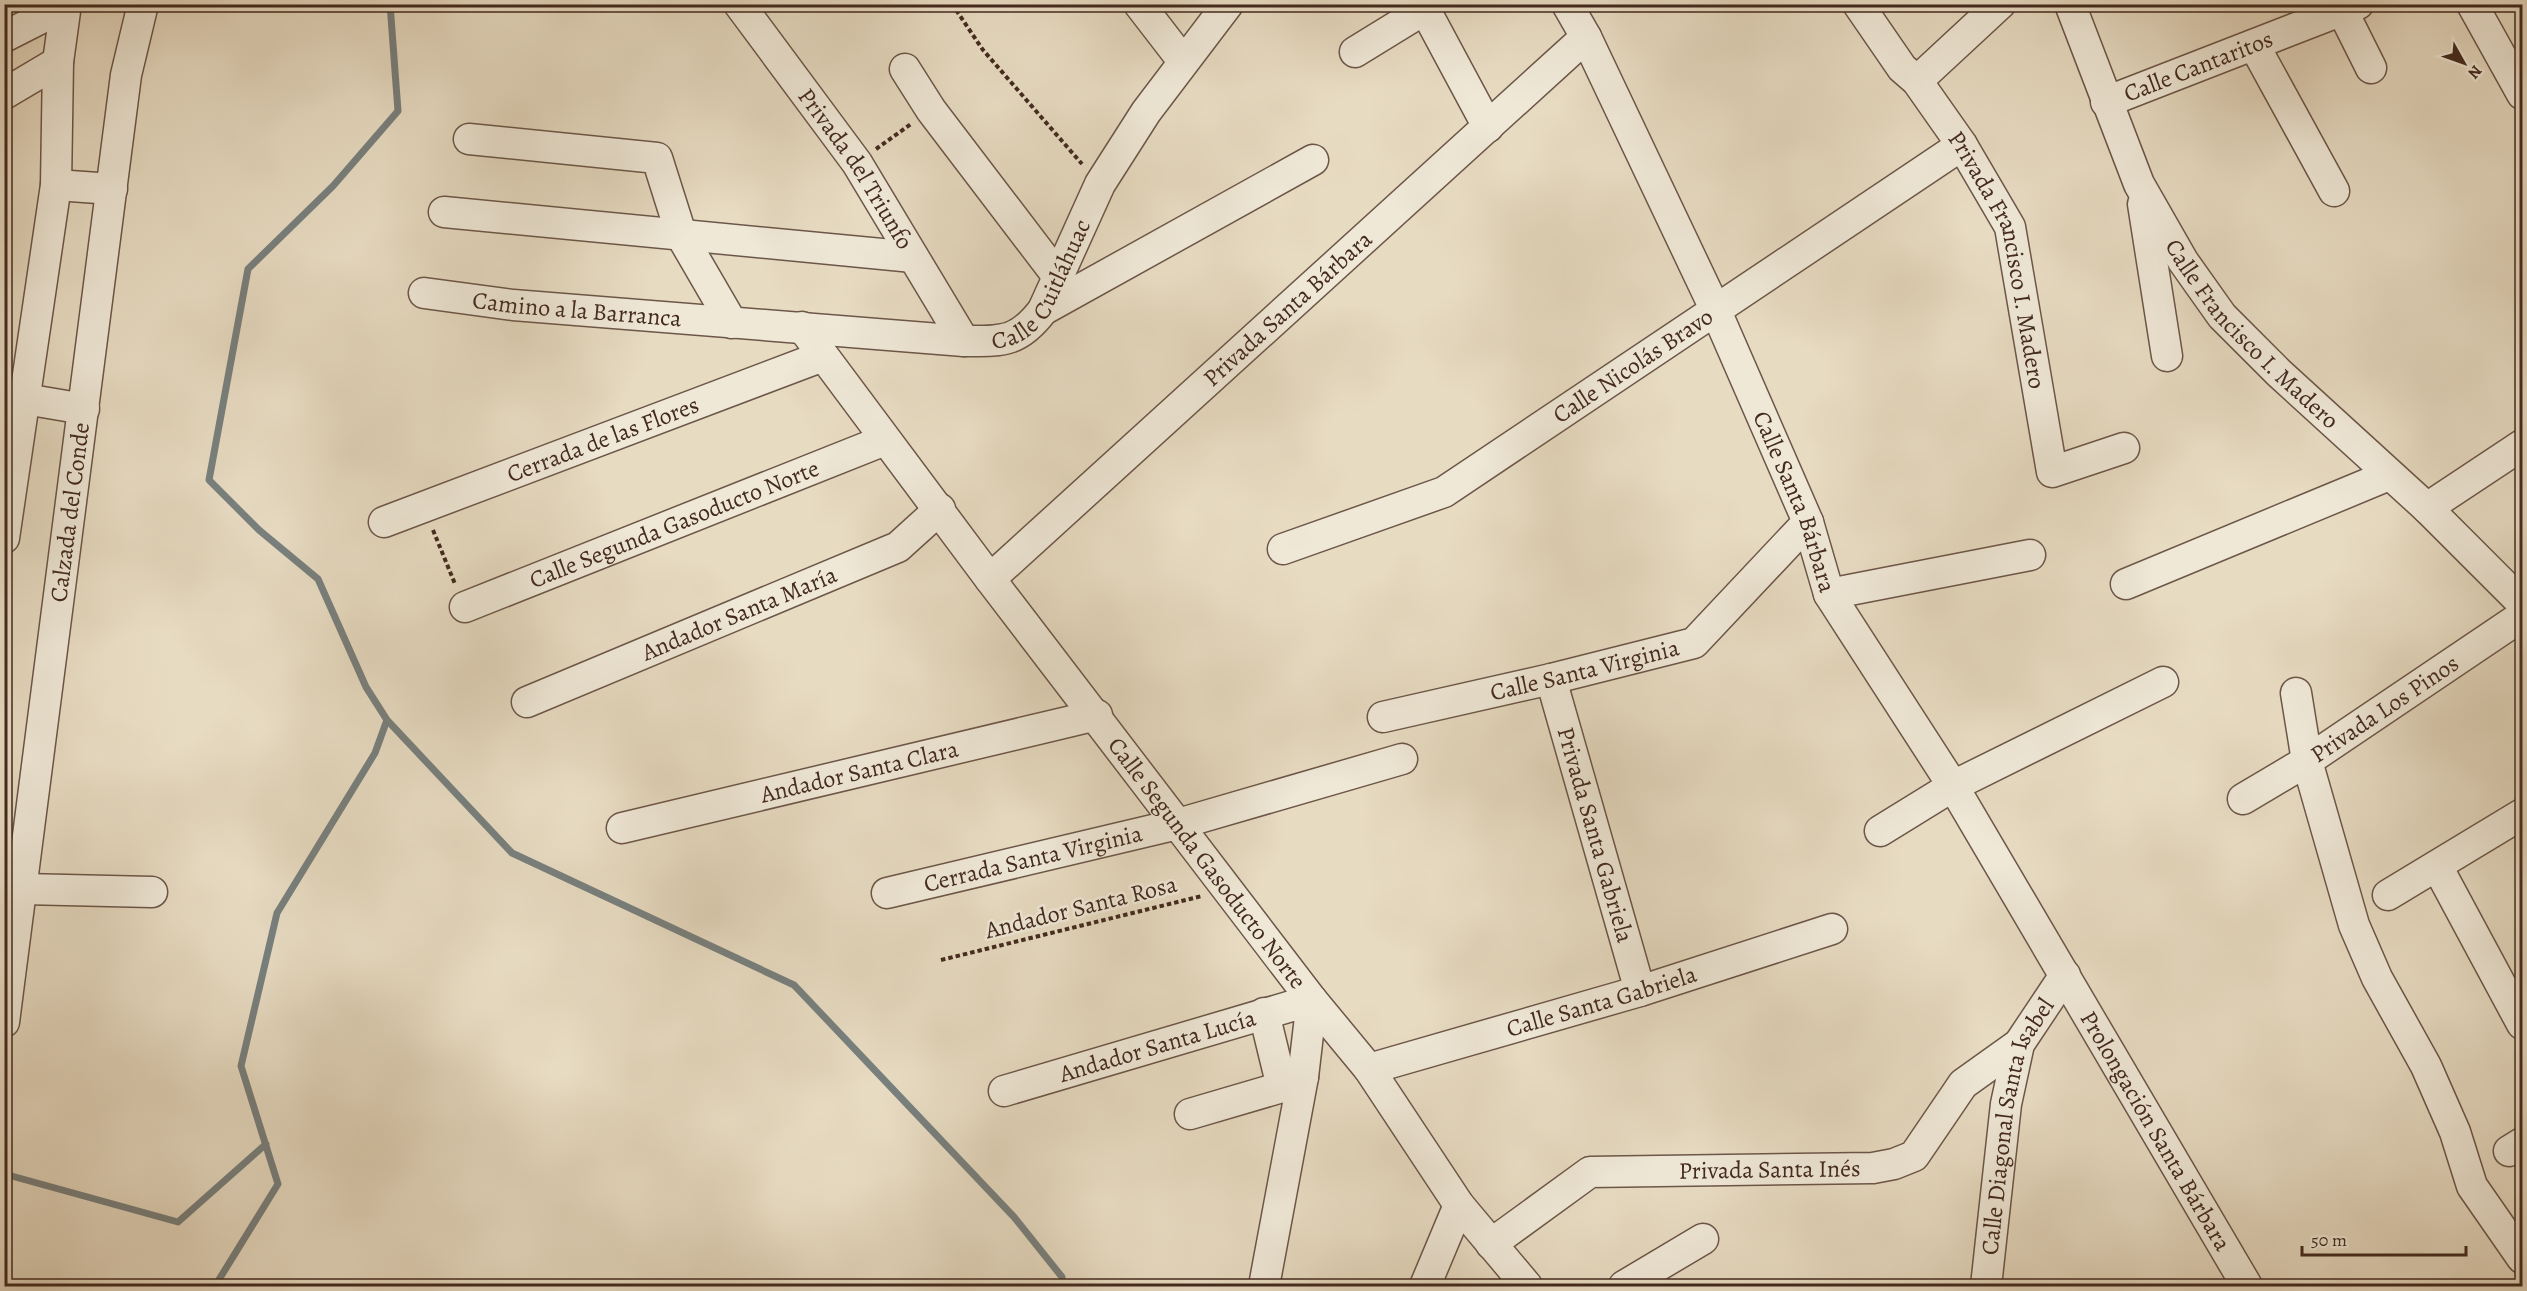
<svg xmlns="http://www.w3.org/2000/svg" width="2527" height="1291" font-family="Alegreya,serif">
<rect width="100%" height="100%" fill="#e7dbc2"/>
<filter id="stains"><feTurbulence type="fractalNoise" baseFrequency=".00333" numOctaves="4"/><feColorMatrix values="0 0 0 0 .2 0 0 0 0 .09 0 0 0 0 .02 0 0 0 .5 -.17"/></filter>
<radialGradient id="worn" r=".72"><stop offset=".6" stop-color="#630" stop-opacity="0"/><stop offset="1" stop-color="#630" stop-opacity=".3"/></radialGradient>
<g fill="none" stroke-linecap="round" stroke-linejoin="round">
<!-- stream -->
<path stroke="#78807e" stroke-width="7" d="M 390,4 L 398,111 L 333,186 L 248,269 L 209,480 L 259,530 L 318,579 L 366,687 L 387,720 L 512,853 L 794,985 L 1014,1217 L 1062,1277 L 1062,1286
M 8,1175 L 178,1222 L 266,1144
M 215,1286 L 278,1184 L 241,1066 L 277,913 L 375,753 L 387,720"/>
<!-- minor casing -->
<g stroke="#6c5648" stroke-width="33">
<g id="minor">
<path id="s1" d="M 739,4 L 857,163 L 964,341"/>
<path d="M 1139,4 L 1183,61"/>
<path d="M 1422,4 L 1488,127"/>
<path id="s2" d="M 1567,4 L 1586,37 L 1716,311 L 1808,522 L 1829,594 L 1953,786 L 2247,1286"/>
<path id="s3" d="M 1858,4 L 1902,68 L 1917,81 L 1962,145 L 2010,227 L 2052,472 L 2124,448"/>
<path id="s4" d="M 2070,4 L 2139,184 L 2183,261 L 2222,316 L 2279,373 L 2427,508 L 2522,603"/>
<path d="M 2472,4 L 2522,94"/>
<path d="M 2343,12 L 2371,68"/>
<path d="M 4,37 L 65,6"/>
<path d="M 2254,45 L 2334,191"/>
<path d="M 1355,52 L 1425,9"/>
<path d="M 905,69 L 931,110 L 1059,278"/>
<path d="M 1917,81 L 2000,4"/>
<path d="M 4,94 L 58,62"/>
<path id="s5" d="M 2106,102 L 2358,4"/>
<path d="M 469,139 L 657,158 L 682,237 L 732,323"/>
<path d="M 56,185 L 112,189"/>
<path d="M 2143,204 L 2167,356"/>
<path d="M 444,212 L 913,257"/>
<path id="s6" d="M 424,293 L 513,305 L 964,341 C 1002,341 1018,343 1043,310 L 1100,184 L 1146,112 L 1228,4"/>
<path d="M 1043,310 L 1313,160"/>
<path id="s7" d="M 802,327 L 990,579 L 1312,1000 L 1369,1069 L 1459,1205 L 1527,1286"/>
<path d="M 25,399 L 84,409"/>
<path d="M 2427,508 L 2522,445"/>
<path id="s8" d="M 384,522 L 823,356"/>
<path d="M 4,538 L 56,185 L 58,62 L 66,4"/>
<path id="s9" d="M 1283,549 L 1444,492 L 1962,145"/>
<path id="s10" d="M 990,579 L 1586,37"/>
<path d="M 2126,584 L 2389,475"/>
<path d="M 1829,594 L 2030,555"/>
<path id="s11" d="M 465,607 L 885,440"/>
<path id="s12" d="M 1551,679 L 1640,991"/>
<path d="M 2296,693 L 2307,761 L 2354,925 L 2377,978 L 2426,1066 L 2455,1132 L 2472,1186 L 2522,1258"/>
<path id="s13" d="M 527,702 L 898,547 L 940,509"/>
<path id="s14" d="M 1383,717 L 1551,679 L 1694,643 L 1808,522"/>
<path id="s15" d="M 2243,799 L 2307,761 L 2522,616"/>
<path id="s16" d="M 622,828 L 1097,715"/>
<path d="M 1880,831 L 1953,786 L 2163,682"/>
<path d="M 2437,866 L 2522,1024"/>
<path d="M 23,889 L 152,892"/>
<path id="s17" d="M 887,893 L 1178,824 L 1402,759"/>
<path d="M 2388,895 L 2522,814"/>
<path d="M 1264,1013 L 1282,1087"/>
<path id="s18" d="M 4,1022 L 126,75 L 143,4"/>
<path id="s19" d="M 1369,1069 L 1640,991 L 1832,929"/>
<path id="s20" d="M 1004,1091 L 1312,1000 L 1303,1077 L 1264,1286"/>
<path d="M 1190,1114 L 1282,1087 L 1303,1077"/>
<path d="M 2509,1151 L 2522,1143"/>
<path id="s21" d="M 1491,1244 L 1590,1172 L 1873,1168 L 1894,1164 L 1914,1156 L 1963,1084 L 2019,1044"/>
<path d="M 1425,1286 L 1459,1205"/>
<path d="M 1624,1286 L 1703,1239"/>
<path id="s22" d="M 1986,1286 L 2006,1104 L 2019,1044 L 2065,975"/>
</g>
</g>
<!-- path -->
<path stroke="#432a1f" stroke-width="4" stroke-dasharray="4.5 3" stroke-linecap="butt" d="M 952,4 L 983,50 L 1082,164
M 876,149 L 911,124
M 433,530 L 455,584
M 941,960 L 1202,896"/>
<!-- minor -->
<use href="#minor" stroke="#efe8d7" stroke-width="30"/>
</g>
<g text-anchor="middle" dominant-baseline="central" stroke-width="5" stroke-linejoin="round" paint-order="stroke">
<!-- street labels -->
<g font-size="24" fill="#432a1f" stroke="#efe8d7">
<text stroke="none"><textPath href="#s5" startOffset="99">Calle Cantaritos</textPath></text>
<text stroke="none"><textPath href="#s1" startOffset="202">Privada del Triunfo</textPath></text>
<text stroke="none"><textPath href="#s3" startOffset="298">Privada Francisco I. Madero</textPath></text>
<text stroke="none"><textPath href="#s6" startOffset="650">Calle Cuitláhuac</textPath></text>
<text stroke="none"><textPath href="#s10" startOffset="402">Privada Santa Bárbara</textPath></text>
<text stroke="none"><textPath href="#s6" startOffset="154">Camino a la Barranca</textPath></text>
<text stroke="none"><textPath href="#s4" startOffset="382">Calle Francisco I. Madero</textPath></text>
<text stroke="none"><textPath href="#s9" startOffset="398">Calle Nicolás Bravo</textPath></text>
<text stroke="none"><textPath href="#s8" startOffset="234">Cerrada de las Flores</textPath></text>
<text stroke="none"><textPath href="#s2" startOffset="548">Calle Santa Bárbara</textPath></text>
<text stroke="none"><textPath href="#s18" startOffset="514">Calzada del Conde</textPath></text>
<text stroke="none"><textPath href="#s11" startOffset="225">Calle Segunda Gasoducto Norte</textPath></text>
<text stroke="none"><textPath href="#s13" startOffset="230">Andador Santa María</textPath></text>
<text stroke="none"><textPath href="#s14" startOffset="207">Calle Santa Virginia</textPath></text>
<text stroke="none"><textPath href="#s15" startOffset="168">Privada Los Pinos</textPath></text>
<text stroke="none"><textPath href="#s16" startOffset="244">Andador Santa Clara</textPath></text>
<text stroke="none"><textPath href="#s12" startOffset="162">Privada Santa Gabriela</textPath></text>
<text stroke="none"><textPath href="#s17" startOffset="150">Cerrada Santa Virginia</textPath></text>
<text stroke="none"><textPath href="#s7" startOffset="672">Calle Segunda Gasoducto Norte</textPath></text>
<text transform="translate(1081 907) rotate(-14)">Andador Santa Rosa</text>
<text stroke="none"><textPath href="#s19" startOffset="242">Calle Santa Gabriela</textPath></text>
<text stroke="none"><textPath href="#s20" startOffset="160">Andador Santa Lucía</textPath></text>
<text stroke="none"><textPath href="#s22" startOffset="164">Calle Diagonal Santa Isabel</textPath></text>
<text stroke="none"><textPath href="#s2" startOffset="1275">Prolongación Santa Bárbara</textPath></text>
<text stroke="none"><textPath href="#s21" startOffset="302">Privada Santa Inés</textPath></text>
</g>
</g>
<!-- margin -->
<rect width="2527" height="1291" fill="none" stroke="#e7dbc2" stroke-width="24"/>
<rect x="6" y="6" width="2515" height="1279" fill="none" stroke="#432a1f" stroke-width="3"/>
<rect x="12" y="12" width="2503" height="1267" fill="none" stroke="#432a1f" stroke-width="1.5"/>
<!-- north arrow -->
<g transform="translate(2464 63) rotate(130)" stroke="#efe8d7" stroke-width="4.5" paint-order="stroke">
<path d="M0-4.5L10 22L0 15L-10 22Z" fill="#432a1f"/>
<text y="-9" font-size="16" font-weight="bold" text-anchor="middle" fill="#432a1f">N</text>
</g>
<!-- scale -->
<path d="M2302 1246v9h164v-9" fill="none" stroke="#432a1f" stroke-width="3"/>
<text x="2311" y="1246" font-size="18" fill="#432a1f" stroke="#efe8d7" stroke-width="4.5" paint-order="stroke">50 m</text>
<rect width="100%" height="100%" filter="url(#stains)"/>
<rect width="100%" height="100%" fill="url(#worn)"/>
</svg>
